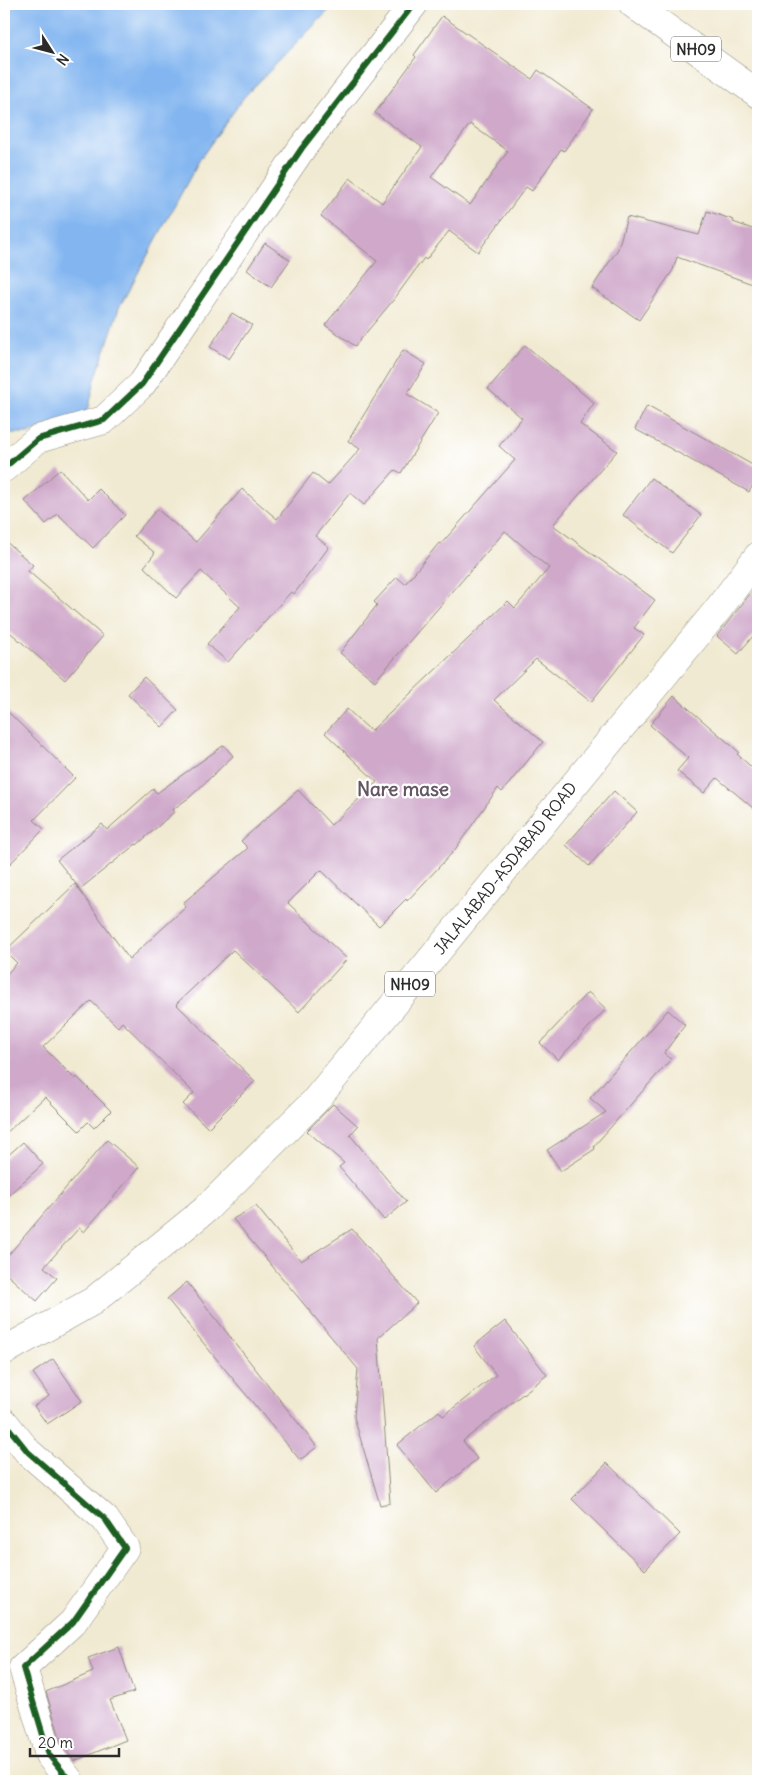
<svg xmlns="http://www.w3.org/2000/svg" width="762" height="1785" font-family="Delius,sans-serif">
<rect width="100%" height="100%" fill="#fff"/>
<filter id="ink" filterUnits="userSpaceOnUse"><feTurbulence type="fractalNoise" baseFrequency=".02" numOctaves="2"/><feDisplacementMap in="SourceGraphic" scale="10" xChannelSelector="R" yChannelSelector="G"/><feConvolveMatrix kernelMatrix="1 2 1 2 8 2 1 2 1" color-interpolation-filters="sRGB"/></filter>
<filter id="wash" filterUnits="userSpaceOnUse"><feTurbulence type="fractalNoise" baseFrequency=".0096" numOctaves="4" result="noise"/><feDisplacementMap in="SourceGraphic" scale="20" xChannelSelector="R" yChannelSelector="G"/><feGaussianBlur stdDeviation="1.12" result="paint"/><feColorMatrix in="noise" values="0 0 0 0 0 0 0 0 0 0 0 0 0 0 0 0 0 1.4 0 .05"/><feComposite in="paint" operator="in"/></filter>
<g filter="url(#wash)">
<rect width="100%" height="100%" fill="#f1ead2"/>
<!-- water -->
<path fill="#83b6f0" stroke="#57708e" d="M 4,4 L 335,4 L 244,97 L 200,159 L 119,308 L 95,380 L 89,407 L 80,419 L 28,433 L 4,433 Z"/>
<g id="blocks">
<!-- building -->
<path fill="#cfa8ca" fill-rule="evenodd" d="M 442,16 L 532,79 L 538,70 L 593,109 L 564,151 L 561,149 L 532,191 L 526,187 L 478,252 L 449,231 L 426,260 L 424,258 L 395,298 L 355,346 L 325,325 L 377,261 L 321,216 L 350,178 L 382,203 L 422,147 L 375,113 L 416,57 L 414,55 ZM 470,124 L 508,151 L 470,205 L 431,177 Z
M 707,211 L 734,220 L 733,222 L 758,231 L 758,286 L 677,257 L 673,270 L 639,320 L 592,288 L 618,249 L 627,217 L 699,235 Z
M 265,243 L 290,260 L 271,287 L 247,270 Z
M 232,313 L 252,325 L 229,359 L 210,347 Z
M 525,345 L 594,403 L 580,424 L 617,451 L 553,525 L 655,600 L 634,628 L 644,635 L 591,702 L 536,659 L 494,700 L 543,742 L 502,792 L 498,788 L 454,851 L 407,901 L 406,899 L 379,926 L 321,870 L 288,903 L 347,959 L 299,1012 L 233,950 L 176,1004 L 255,1081 L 208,1128 L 183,1104 L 194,1093 L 122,1022 L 118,1027 L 91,1001 L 43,1047 L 75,1079 L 77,1077 L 111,1111 L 94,1128 L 88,1122 L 79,1131 L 45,1097 L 4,1135 L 4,977 L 17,963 L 5,951 L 75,884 L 129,959 L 186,907 L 183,903 L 248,848 L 241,841 L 298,790 L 331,825 L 377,782 L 325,733 L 347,709 L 371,731 L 508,601 L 515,608 L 549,568 L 505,531 L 375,681 L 340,653 L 377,605 L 374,602 L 397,577 L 405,584 L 439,543 L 441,544 L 515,460 L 499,446 L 522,418 L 488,389 Z
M 403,350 L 426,364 L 407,394 L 438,413 L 401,473 L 395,470 L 364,505 L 350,493 L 315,536 L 329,547 L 294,594 L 291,592 L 228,662 L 207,644 L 240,607 L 201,571 L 176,598 L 144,567 L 155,553 L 134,536 L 157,509 L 196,542 L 242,489 L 277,519 L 313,473 L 328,485 L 360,449 L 348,441 Z
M 647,406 L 758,468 L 758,475 L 749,492 L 635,429 Z
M 60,469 L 88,500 L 99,489 L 125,515 L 93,548 L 58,514 L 46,524 L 25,501 Z
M 651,478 L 701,515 L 672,553 L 623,515 Z
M 4,540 L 33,565 L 28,571 L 103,636 L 65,680 L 4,627 Z
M 758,584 L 758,630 L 738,654 L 717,636 Z
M 144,677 L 178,710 L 162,727 L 128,694 Z
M 674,696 L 739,752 L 737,754 L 758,773 L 758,812 L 717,778 L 704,793 L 677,771 L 688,758 L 650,725 Z
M 4,708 L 75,778 L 34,820 L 44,829 L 4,870 Z
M 224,745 L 233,756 L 190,797 L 172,810 L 174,812 L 137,845 L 136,844 L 80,889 L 57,860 L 102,824 L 107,830 L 153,789 L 157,793 Z
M 614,791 L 637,812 L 589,866 L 566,845 Z
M 588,992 L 606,1009 L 558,1060 L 540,1043 Z
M 668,1010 L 685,1025 L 664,1053 L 671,1059 L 594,1146 L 595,1149 L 561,1171 L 547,1150 L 606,1112 L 590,1098 Z
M 333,1104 L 358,1126 L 350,1135 L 406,1202 L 384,1220 L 339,1167 L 344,1163 L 307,1131 Z
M 107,1140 L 139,1167 L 84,1232 L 79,1228 L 44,1267 L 57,1278 L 37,1301 L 4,1272 L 4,1260 Z
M 23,1142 L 43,1164 L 4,1199 L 4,1159 Z
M 256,1206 L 301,1261 L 352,1229 L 417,1303 L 378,1338 L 390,1503 L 380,1505 L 354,1417 L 358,1369 L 233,1219 Z
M 187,1282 L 317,1447 L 300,1460 L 167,1299 Z
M 505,1321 L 547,1375 L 463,1441 L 477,1459 L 436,1493 L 397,1445 L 439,1411 L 443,1416 L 496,1375 L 474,1346 Z
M 53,1359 L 82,1401 L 47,1424 L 34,1406 L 49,1396 L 33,1373 Z
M 607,1463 L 680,1534 L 645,1570 L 572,1499 Z
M 119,1647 L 134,1692 L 110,1700 L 126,1740 L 74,1761 L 62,1744 L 46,1692 L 93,1672 L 88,1658 Z"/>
</g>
</g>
<g filter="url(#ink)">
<use href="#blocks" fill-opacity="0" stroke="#8e8a7e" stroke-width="1"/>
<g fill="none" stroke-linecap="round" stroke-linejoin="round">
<!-- minor casing -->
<g stroke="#8e8a7e" stroke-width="29">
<path id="minor" d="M 4,468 L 38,439 L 104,420 L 142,384 L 302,148 L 414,4
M 4,1422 L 28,1452 L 105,1519 L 125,1548 L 73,1622 L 23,1668 L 49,1755 L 70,1781"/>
</g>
<!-- major casing -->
<g stroke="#8e8a7e" stroke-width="29">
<path id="major" d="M 633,4 L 758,94
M 4,1351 L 93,1301 L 205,1210 L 314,1102 L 719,608 L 758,556"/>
</g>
<!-- minor -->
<use href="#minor" stroke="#fff" stroke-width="28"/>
<!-- major -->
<use href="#major" stroke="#fff" stroke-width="28"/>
<!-- cycleway casing -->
<g stroke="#fff" stroke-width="9">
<path id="cycleway" d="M 4,468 L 38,439 L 104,420 L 142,384 L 302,148 L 414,4
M 4,1422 L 28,1452 L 105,1519 L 125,1548 L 73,1622 L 23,1668 L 49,1755 L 70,1781"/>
</g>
<!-- cycleway -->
<use href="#cycleway" stroke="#1b5e20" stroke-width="6"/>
</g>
</g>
<g text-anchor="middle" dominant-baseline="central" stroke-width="4.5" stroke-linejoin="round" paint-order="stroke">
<!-- shield labels -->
<g fill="#fff" stroke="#6b6b6b" stroke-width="1">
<rect x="671" y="36.5" width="50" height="25" rx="4"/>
<rect x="385" y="971.5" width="50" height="25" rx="4"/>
</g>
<g font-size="15" font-weight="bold" fill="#2b2b2b">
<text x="696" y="49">NH09</text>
<text x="410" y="984">NH09</text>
</g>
<!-- street labels -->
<g font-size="16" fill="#2b2b2b" stroke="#fff">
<text transform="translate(505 868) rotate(-51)">JALALABAD-ASDABAD ROAD</text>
</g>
<!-- quarter labels -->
<g font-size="19" font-weight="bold" fill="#645763" stroke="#fff">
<text x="403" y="789">Nare mase</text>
</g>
</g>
<!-- margin -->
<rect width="762" height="1785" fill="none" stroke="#fff" stroke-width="20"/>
<!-- north arrow -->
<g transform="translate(52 52) rotate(126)" stroke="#ffffff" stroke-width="4" paint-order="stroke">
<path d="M0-4L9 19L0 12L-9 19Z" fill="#2b2b2b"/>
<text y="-8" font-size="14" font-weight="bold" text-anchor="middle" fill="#2b2b2b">N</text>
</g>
<!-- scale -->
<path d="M30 1748v8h89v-8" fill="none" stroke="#2b2b2b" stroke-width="2.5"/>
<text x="38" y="1748" font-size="15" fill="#2b2b2b" stroke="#ffffff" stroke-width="4" paint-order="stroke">20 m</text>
</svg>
